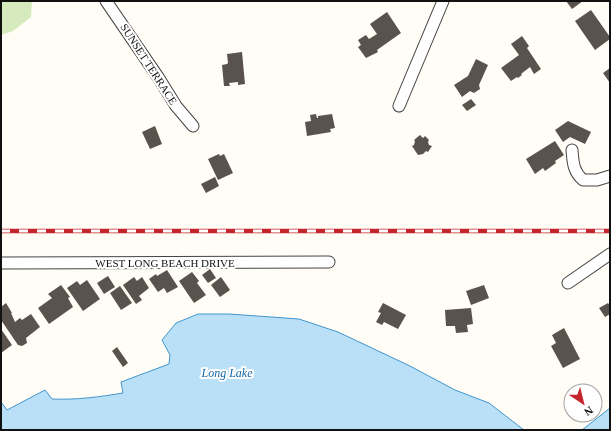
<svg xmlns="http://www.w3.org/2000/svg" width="611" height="431" font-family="Georgia,serif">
<rect width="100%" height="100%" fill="#fffdf5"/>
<!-- green -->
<path fill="#d5ebbd" d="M 1,1 L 32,1 L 31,17 L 13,31 L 1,35 Z"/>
<!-- water -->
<path fill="#b9e0f7" stroke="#3f96cf" d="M 198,314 L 229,314 L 299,319 L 338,332 L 410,366 L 455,390 L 489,403 L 524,430 L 1,430 L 1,402 L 7,410 L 45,390 L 52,399 C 77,400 99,397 123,393 L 121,382 L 169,364 L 170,355 L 162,340 L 176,323 Z
M 610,408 L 610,430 L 582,430 Z"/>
<!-- building -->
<path fill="#5a524d" d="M 566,1 L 583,1 L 572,9 Z
M 591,10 L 610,37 L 610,39 L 595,50 L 575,21 Z
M 387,12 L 401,33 L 377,50 L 378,52 L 366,58 L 358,47 L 361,45 L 358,40 L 366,35 L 369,39 L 377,34 L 370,24 Z
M 522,36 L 529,46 L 527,48 L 541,69 L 534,74 L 530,67 L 521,74 L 522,75 L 518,78 L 517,77 L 511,81 L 501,68 L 519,55 L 511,44 Z
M 242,52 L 245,84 L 238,85 L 238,82 L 229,83 L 230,86 L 224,86 L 222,65 L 227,64 L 228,63 L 227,54 Z
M 476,59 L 488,65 L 479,85 L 480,89 L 474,93 L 470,91 L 462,97 L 454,85 L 468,76 Z
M 610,68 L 610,83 L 603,73 Z
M 471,99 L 476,105 L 467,111 L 462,105 Z
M 316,114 L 317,118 L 318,118 L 318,116 L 332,114 L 335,128 L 330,129 L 331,132 L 307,136 L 305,122 L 311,121 L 310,115 Z
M 568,121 L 591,132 L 585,144 L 570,137 L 563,142 L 555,130 Z
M 155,126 L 162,144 L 150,149 L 142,132 Z
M 420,135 L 423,138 L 425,136 L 429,140 L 428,142 L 429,145 L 432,146 L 428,152 L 426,151 L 423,154 L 418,155 L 412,146 L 414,145 L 415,141 L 414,140 Z
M 555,141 L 564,155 L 555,161 L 556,163 L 545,171 L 543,168 L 535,174 L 526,159 Z
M 219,154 L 220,156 L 224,154 L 233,173 L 218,180 L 208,159 Z
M 215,177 L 219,186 L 206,193 L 201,184 Z
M 210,269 L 216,278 L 208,283 L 202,275 Z
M 167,270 L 178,287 L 167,293 L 164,288 L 158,292 L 149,279 L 156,274 L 157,276 Z
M 192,272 L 199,281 L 197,283 L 206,295 L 194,303 L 179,281 Z
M 108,276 L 115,287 L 104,294 L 97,283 Z
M 134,277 L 137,281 L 142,277 L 149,288 L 139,296 L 142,300 L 136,304 L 123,285 Z
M 221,277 L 230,290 L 220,297 L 211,285 Z
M 87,280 L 100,299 L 83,311 L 67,288 L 77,281 L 80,285 Z
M 61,285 L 70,297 L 68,298 L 73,307 L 49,324 L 38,308 L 52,298 L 48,294 Z
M 484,285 L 489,298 L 471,305 L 466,291 Z
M 120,286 L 132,303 L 121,310 L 110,293 Z
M 6,303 L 12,313 L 11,313 L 15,322 L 20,318 L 22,320 L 31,314 L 40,327 L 26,338 L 27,343 L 22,346 L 18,345 L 1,320 L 1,307 Z
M 383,303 L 406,315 L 398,329 L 384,322 L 382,325 L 376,322 L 381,313 L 378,312 Z
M 608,303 L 610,306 L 610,314 L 605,317 L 599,308 Z
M 471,308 L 473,324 L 467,325 L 468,332 L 456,333 L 455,326 L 446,326 L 445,310 Z
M 564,328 L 580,359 L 563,368 L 551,346 L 556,343 L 552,335 Z
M 1,329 L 12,345 L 1,353 Z
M 117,347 L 128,363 L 123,367 L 112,351 Z"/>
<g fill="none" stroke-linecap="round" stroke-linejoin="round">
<!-- street casing -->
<g stroke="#444" stroke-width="13">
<path id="street" d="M 106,1 L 158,77 L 176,106 L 193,126
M 399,106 L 443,1
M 572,150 C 573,162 573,171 583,180 L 597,180 L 610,176
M 1,263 L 329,262
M 568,283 L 610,254"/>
</g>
<!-- street -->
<use href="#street" stroke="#fff" stroke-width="11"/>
<!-- rail casing -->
<g stroke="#c4262e" stroke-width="4.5">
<path id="rail" d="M 1,231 L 610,231"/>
</g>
<!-- rail -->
<use href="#rail" stroke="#fff" stroke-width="3" stroke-dasharray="9" stroke-linecap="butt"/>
</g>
<g text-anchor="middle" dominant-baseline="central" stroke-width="4" stroke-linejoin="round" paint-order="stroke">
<!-- street labels -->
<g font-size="11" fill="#111" stroke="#fff">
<text transform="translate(149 64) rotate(57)">SUNSET TERRACE</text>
<text x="165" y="263">WEST LONG BEACH DRIVE</text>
</g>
<!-- water labels -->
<g font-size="12" font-style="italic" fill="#1768a6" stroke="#fff">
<text x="227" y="373">Long Lake</text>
</g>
</g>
<!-- border -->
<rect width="611" height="431" fill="none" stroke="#111111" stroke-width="4"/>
<!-- north arrow -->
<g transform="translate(583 403) rotate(145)"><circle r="19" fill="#ffffff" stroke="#a0a0a0"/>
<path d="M0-3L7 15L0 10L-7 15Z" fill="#c4262e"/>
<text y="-6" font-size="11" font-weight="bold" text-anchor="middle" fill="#111111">N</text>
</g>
</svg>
